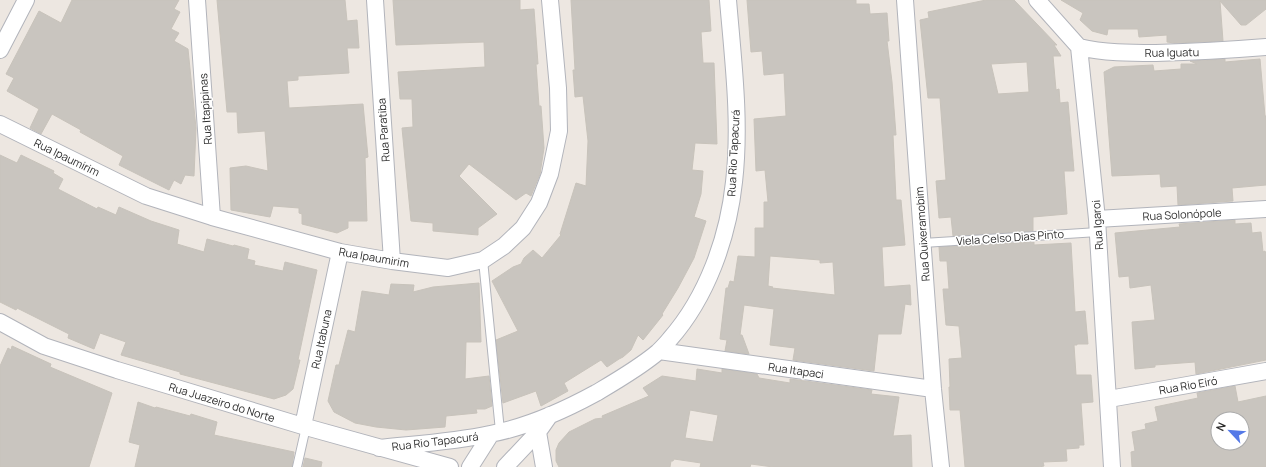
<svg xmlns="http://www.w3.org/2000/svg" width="1266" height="467" font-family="Manrope,sans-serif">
<rect width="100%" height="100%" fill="#ede7e1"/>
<!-- building -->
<path fill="#c9c5bf" stroke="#c8c3bb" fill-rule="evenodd" d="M 72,0 L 179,0 L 174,9 L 180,12 L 171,29 L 179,33 L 174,41 L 188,49 L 196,128 L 194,176 L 185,175 L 181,184 L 174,180 L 169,190 L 119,165 L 123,156 L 80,132 L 81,130 L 52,114 L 41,134 L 30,128 L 39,109 L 7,91 L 14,78 L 6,74 L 39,11 L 61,23 Z
M 217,0 L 345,0 L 347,21 L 357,20 L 359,48 L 347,48 L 349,73 L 298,76 L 298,80 L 287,81 L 289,108 L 363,104 L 368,157 L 365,158 L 367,221 L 348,221 L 348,228 L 337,233 L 302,224 L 302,214 L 299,213 L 299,208 L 273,206 L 270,217 L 231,210 L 230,168 L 246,166 L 268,171 L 265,131 L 238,133 L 237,112 L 227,112 Z
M 393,0 L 520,0 L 520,10 L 534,9 L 538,64 L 536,64 L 539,106 L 541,106 L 544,148 L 540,174 L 531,196 L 526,193 L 516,200 L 469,164 L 459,176 L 497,214 L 478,228 L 478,235 L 433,231 L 433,223 L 411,221 L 402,128 L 413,127 L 412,99 L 400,99 L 398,72 L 485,67 L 484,42 L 396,45 Z
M 571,0 L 709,0 L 711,31 L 701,32 L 703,63 L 714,63 L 717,144 L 695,143 L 692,170 L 703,171 L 701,194 L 694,217 L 706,221 L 694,258 L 678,288 L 662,314 L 663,315 L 643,340 L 638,335 L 631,350 L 623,357 L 619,359 L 607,367 L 601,360 L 564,383 L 568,391 L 541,406 L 536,391 L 503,403 L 496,340 L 518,331 L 492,281 L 513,267 L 521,264 L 524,258 L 533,250 L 542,258 L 561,235 L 560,234 L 576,183 L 586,186 L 588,141 L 583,96 L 575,97 L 573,70 L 575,70 Z
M 747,0 L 856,0 L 856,4 L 869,4 L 870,14 L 887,13 L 889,41 L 887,41 L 892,82 L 896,135 L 893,135 L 896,200 L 901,200 L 905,245 L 882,247 L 884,287 L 910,285 L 911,305 L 905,304 L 901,334 L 878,334 L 874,371 L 793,360 L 795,348 L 770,345 L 774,309 L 744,305 L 740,335 L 742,335 L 749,354 L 725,351 L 727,340 L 720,339 L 726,288 L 728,288 L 730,281 L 734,282 L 738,256 L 755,257 L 755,228 L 764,228 L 764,202 L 768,202 L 765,170 L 756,171 L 754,119 L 786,116 L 784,73 L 764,75 L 762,51 L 751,52 ZM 770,256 L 820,260 L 820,263 L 833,262 L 835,295 L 772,288 L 773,287 L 768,286 Z
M 986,0 L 1014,0 L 1057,45 L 1054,45 L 1061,56 L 1053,56 L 1056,90 L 1059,89 L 1060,103 L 1068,102 L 1074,171 L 1064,171 L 1067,214 L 1033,217 L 1033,231 L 953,236 L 951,217 L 939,218 L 936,181 L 946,180 L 940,98 L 928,98 L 920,20 L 929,18 L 928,12 ZM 1027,62 L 1029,92 L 998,94 L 991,64 Z
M 1061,0 L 1266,0 L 1266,9 L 1246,25 L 1241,25 L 1220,1 L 1223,41 L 1174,43 L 1167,42 L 1167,35 L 1139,37 L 1138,29 L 1108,29 L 1107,35 L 1092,31 L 1080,20 L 1083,13 Z
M 1225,59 L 1225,62 L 1260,59 L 1265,116 L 1266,116 L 1266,185 L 1232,188 L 1233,201 L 1178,205 L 1177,186 L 1161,187 L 1160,174 L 1112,176 L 1104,72 L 1114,67 L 1153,65 L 1154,71 L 1181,69 L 1181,64 L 1197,64 L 1190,61 Z
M 0,155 L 17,163 L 21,155 L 54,171 L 53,173 L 63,179 L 58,189 L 97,209 L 98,207 L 116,215 L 119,207 L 151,221 L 179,230 L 177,244 L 204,252 L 207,239 L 233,246 L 234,245 L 249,249 L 247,259 L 255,261 L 254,265 L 283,271 L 285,262 L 317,270 L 298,360 L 300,360 L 293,389 L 286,395 L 274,399 L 180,374 L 180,372 L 121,355 L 126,342 L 100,333 L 94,349 L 68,338 L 69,334 L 17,308 L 16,310 L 0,302 Z
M 1235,220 L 1235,224 L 1251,223 L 1252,233 L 1261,232 L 1263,252 L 1265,251 L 1266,254 L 1266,360 L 1196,374 L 1195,362 L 1155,365 L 1155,367 L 1135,369 L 1132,322 L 1155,320 L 1151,285 L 1130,288 L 1129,276 L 1119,277 L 1115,233 L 1180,227 L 1179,224 Z
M 1034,242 L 1034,245 L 1071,243 L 1075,312 L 1085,311 L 1088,344 L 1077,344 L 1077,345 L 1074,345 L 1076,375 L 1091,375 L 1093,402 L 1081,403 L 1084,445 L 1079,445 L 1079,448 L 1066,449 L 1067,461 L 1043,462 L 1044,466 L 1039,467 L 965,467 L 960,410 L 950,410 L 949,387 L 950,387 L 949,359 L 962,358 L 959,326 L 946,325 L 943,289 L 949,289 L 947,261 L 940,261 L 939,247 Z
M 479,283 L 481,342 L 466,342 L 465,379 L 489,376 L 492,406 L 485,409 L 476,409 L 477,413 L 446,416 L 445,427 L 406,430 L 376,427 L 355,423 L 334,412 L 328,401 L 336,365 L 339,365 L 348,330 L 355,332 L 362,291 L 389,295 L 391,284 L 414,285 L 413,292 L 433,287 Z
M 12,346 L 51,364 L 50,367 L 112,393 L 89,467 L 0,467 L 0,366 L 8,348 L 11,350 Z
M 697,369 L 722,373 L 722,369 L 757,374 L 759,378 L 790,383 L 790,379 L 872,390 L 871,394 L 899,397 L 893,436 L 911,435 L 912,467 L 773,467 L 751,464 L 750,467 L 700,467 L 701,463 L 674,459 L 673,461 L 671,461 L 670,467 L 559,467 L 556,461 L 556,450 L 559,443 L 569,432 L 595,419 L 603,418 L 602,416 L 649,396 L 643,388 L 662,376 L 696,381 ZM 690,410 L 718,415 L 713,442 L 685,438 Z
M 1235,386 L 1238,402 L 1266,396 L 1266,467 L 1132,467 L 1131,452 L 1135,451 L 1132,432 L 1146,429 L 1145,424 L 1158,421 L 1155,407 L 1198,398 L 1197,393 ZM 1218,419 L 1242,419 L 1242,443 L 1218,443 Z
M 138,402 L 155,408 L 156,407 L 190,416 L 191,414 L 217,422 L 214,435 L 294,452 L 292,467 L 135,467 L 140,445 L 129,442 Z
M 305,458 L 322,462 L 321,467 L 303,467 Z"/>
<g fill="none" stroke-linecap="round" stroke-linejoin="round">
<!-- lane casing -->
<g stroke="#b2b4bb" stroke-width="10">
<path id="lane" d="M 923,243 L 1098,232
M 483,260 L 500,431
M 297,467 L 306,427"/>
</g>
<!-- street casing -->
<g stroke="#b2b4bb" stroke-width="18">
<path id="street" d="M 197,0 L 212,217
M 375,0 L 392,261
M 905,0 L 933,389 L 941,467
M 1037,0 L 1079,47 L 1097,219 L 1112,467
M 1079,47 C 1104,53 1130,53 1156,53 C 1193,52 1229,50 1266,47
M 0,50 L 26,0
M 0,124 L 146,196 L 212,217 L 340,252 L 392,261 L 448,268 L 483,260 L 504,246 L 523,228 L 539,203 L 550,174 L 559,131 L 558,88 L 550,0
M 1097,219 L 1266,209
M 0,322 L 44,346 L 117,370 L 306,427 L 450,467
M 659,351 L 933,389
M 1109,399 L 1266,371
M 303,426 L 340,252
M 538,432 L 544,467
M 379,448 C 416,444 453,442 490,434 C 527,427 563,411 596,393 C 618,380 639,368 658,352 C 662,348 666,344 670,339 C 707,297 728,238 734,182 C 741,122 733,60 728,0
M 470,467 L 491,434
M 505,467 L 538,432 L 550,415"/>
</g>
<!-- lane -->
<use href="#lane" stroke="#fff" stroke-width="8"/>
<!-- street -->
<use href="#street" stroke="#fff" stroke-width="16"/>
</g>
<g text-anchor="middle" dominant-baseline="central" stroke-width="3" stroke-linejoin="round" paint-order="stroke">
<!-- street labels -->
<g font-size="11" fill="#2d2d2d" stroke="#fff">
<text transform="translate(1172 52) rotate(-1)">Rua Iguatu</text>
<text transform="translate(205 109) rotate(-94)">Rua Itapipinas</text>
<text transform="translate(383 130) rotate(-94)">Rua Paratiba</text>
<text transform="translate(733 153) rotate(-87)">Rua Rio Tapacurá</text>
<text transform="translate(67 157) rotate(26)">Rua Ipaumirim</text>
<text transform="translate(1182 214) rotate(-3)">Rua Solonópole</text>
<text transform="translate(1097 225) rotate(-94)">Rua Igaroi</text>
<text transform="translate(922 234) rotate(-94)">Rua Quixeramobim</text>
<text transform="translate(1010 237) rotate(-4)">Viela Celso Dias Pinto</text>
<text transform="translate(374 257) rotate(10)">Rua Ipaumirim</text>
<text transform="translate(321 339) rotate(-78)">Rua Itabuna</text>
<text transform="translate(796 370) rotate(8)">Rua Itapaci</text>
<text transform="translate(1188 385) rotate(-10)">Rua Rio Eiró</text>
<text transform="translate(222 402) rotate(17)">Rua Juazeiro do Norte</text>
<text transform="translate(435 441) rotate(-7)">Rua Rio Tapacurá</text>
</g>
</g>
<!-- north arrow -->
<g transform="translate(1230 431) rotate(296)"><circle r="19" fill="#ffffff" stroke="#ababab"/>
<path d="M0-3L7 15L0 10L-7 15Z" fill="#5479e7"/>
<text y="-6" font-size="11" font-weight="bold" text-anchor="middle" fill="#2d2d2d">N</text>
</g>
</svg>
